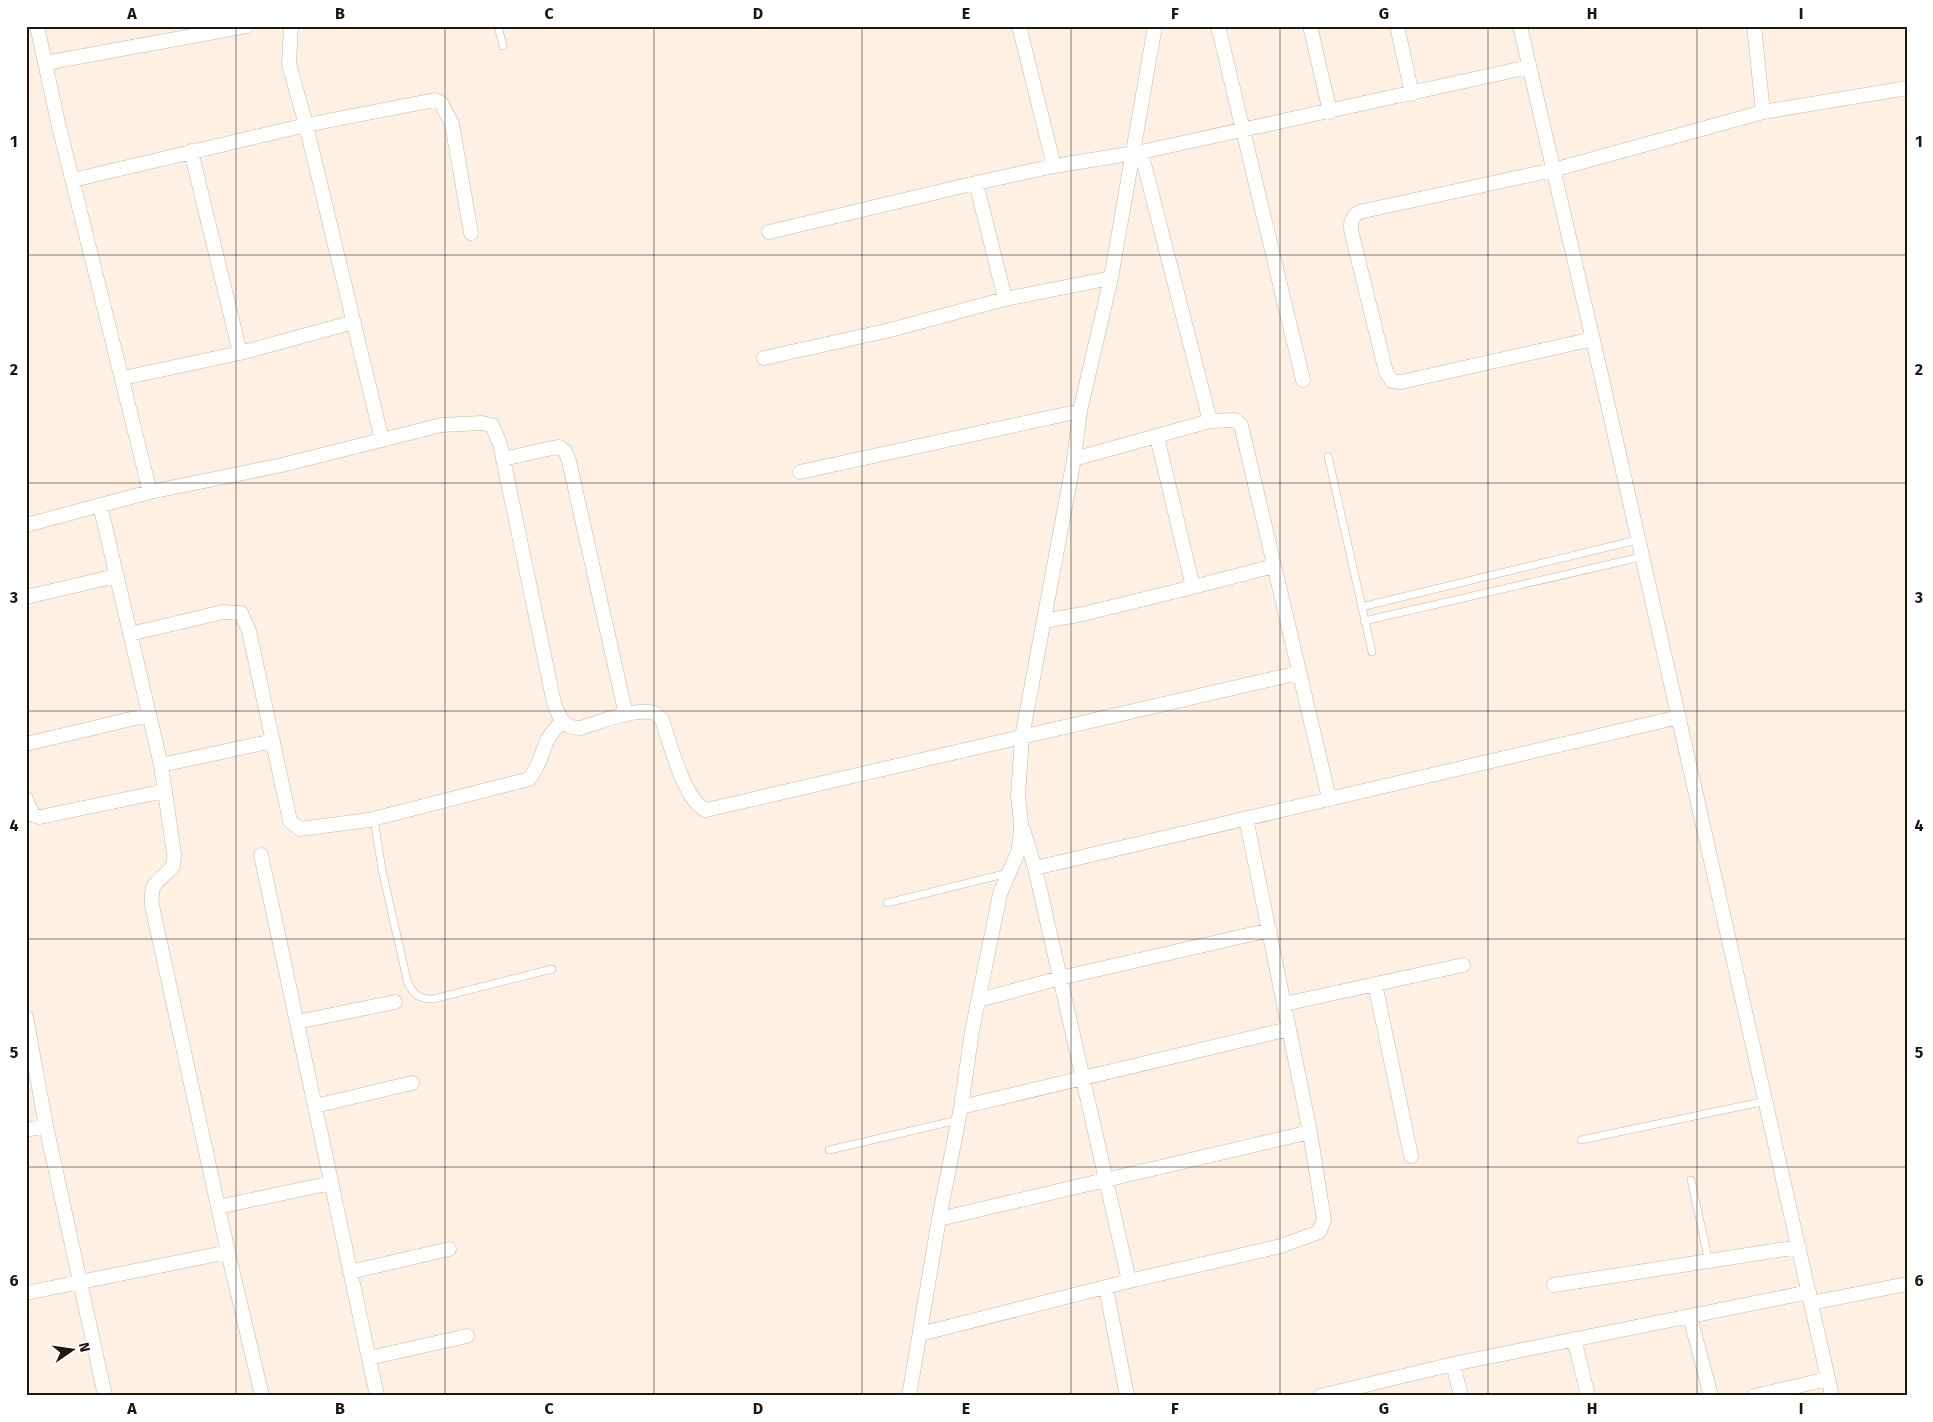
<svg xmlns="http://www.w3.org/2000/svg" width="1933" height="1422" font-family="'Fira Sans',sans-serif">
<rect width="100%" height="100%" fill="#fef1e3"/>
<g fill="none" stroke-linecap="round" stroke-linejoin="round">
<!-- lane casing -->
<g stroke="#c9b59f" stroke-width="8">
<path id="lane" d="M 498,26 L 503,46
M 1328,456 L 1372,652
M 1361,607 L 1637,540
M 1364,621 L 1641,557
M 374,819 L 382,870 L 408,984 C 415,995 419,999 433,999 L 552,969
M 887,903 L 1008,873
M 1581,1140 L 1766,1101
M 829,1150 L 958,1120
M 1691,1180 L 1709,1262"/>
</g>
<!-- street casing -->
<g stroke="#c9b59f" stroke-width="15">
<path id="street" d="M 37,26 L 59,127 L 150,492
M 291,26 L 289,64 L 306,125 L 382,440
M 1019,26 L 1054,166
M 1218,26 L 1303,380
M 1310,26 L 1330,112
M 1397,26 L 1412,94
M 1520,26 L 1605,392 L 1832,1396
M 1754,26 L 1763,112
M 45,63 L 247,26
M 191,151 L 240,353
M 1141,152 L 1210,421
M 73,180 L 306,125 L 435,100 L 441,103 L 452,124 L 471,233
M 976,183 L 1005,299
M 769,232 L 976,183 L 1054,166 L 1141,152 L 1529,67
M 1593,339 L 1401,382 L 1392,381 L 1386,372 L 1352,235 C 1350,224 1350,219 1359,212 L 1553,170 L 1763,112 L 1907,88
M 764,358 L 890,330 L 1005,299 L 1111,278
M 123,378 L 240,353 L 354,322
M 1157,437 L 1193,587 L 1274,566
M 503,459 L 552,448 L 559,447 L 565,451 L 569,461 L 626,715
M 1074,459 L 1210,421 L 1235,420 L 1241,425 L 1329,798
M 800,472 L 1080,411
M 100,505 L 161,765 L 174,854 L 173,866 C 158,884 150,879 152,906 L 228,1252 L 262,1396
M 26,525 L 150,492 L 282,465 L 441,425 L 482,423 L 492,425 L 500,444 L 554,703 C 559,717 563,728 580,728 C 601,722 627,710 649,712 C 655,712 658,716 662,720 C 670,742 684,801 706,810 L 1298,673
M 26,597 L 116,576
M 1044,621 L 1083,614 L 1193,587
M 130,634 L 223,612 L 241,613 L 249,631 L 290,821 L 300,829 L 369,820 L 529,779 C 546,758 539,742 562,722
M 26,744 L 148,715
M 161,765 L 273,741
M 26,799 L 33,815 L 40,817 L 165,791
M 1023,829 L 1035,868 L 1129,1281
M 261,855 L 377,1396
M 1035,868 L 1679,717
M 1375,984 L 1411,1156
M 979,1000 L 1060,978 L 1270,930
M 1284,1004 L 1463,965
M 26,1017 L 46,1126 L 105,1396
M 297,1022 L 395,1002
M 315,1106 L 412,1083
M 961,1107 L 1289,1029
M 26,1130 L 46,1126
M 218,1207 L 331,1183
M 939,1219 L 1310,1132
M 350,1272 L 449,1249
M 1554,1285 L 1799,1247
M 1106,1288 L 1127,1396
M 26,1293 L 228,1252
M 1811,1303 L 1907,1284
M 1690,1317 L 1711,1396
M 920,1334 L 1129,1281 L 1281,1246 L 1319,1232 L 1324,1220 L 1310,1132 L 1246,818
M 1574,1339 L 1588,1396
M 369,1358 L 467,1336
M 1453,1364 L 1461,1396
M 909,1396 L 939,1219 L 961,1107 L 972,1031 L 1000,894 L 1018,852 L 1020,840 L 1021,823 L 1018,796 L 1022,737 L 1074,459 L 1080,411 L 1111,278 L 1155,26
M 1320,1396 L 1453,1364 L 1809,1292
M 1754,1396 L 1828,1379"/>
</g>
<!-- lane -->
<use href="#lane" stroke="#fff" stroke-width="7"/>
<!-- street -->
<use href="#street" stroke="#fff" stroke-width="14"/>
</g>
<!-- grid -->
<path fill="none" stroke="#1e170f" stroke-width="1" stroke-opacity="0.55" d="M 236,26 L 236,1396M 445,26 L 445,1396M 654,26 L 654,1396M 862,26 L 862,1396M 1071,26 L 1071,1396M 1280,26 L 1280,1396M 1488,26 L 1488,1396M 1697,26 L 1697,1396M 26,255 L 1907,255M 26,483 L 1907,483M 26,711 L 1907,711M 26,939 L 1907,939M 26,1167 L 1907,1167"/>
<!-- border -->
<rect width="1933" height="1422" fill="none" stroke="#ffffff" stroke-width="55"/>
<!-- north arrow -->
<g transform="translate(72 1350) rotate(77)" stroke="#ffffff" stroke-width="4" paint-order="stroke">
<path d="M0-4L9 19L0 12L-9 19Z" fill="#1e170f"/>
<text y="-8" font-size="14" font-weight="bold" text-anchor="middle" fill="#1e170f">N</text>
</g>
<rect x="28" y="28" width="1878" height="1366" fill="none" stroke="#1e170f" stroke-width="2"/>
<g font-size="16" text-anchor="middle" font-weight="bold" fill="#1e170f">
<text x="132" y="19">A</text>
<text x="340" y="19">B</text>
<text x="549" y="19">C</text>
<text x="758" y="19">D</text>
<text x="966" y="19">E</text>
<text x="1175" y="19">F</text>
<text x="1384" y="19">G</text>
<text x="1592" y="19">H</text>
<text x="1801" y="19">I</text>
<text x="14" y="147">1</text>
<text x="1919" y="147">1</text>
<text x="14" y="375">2</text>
<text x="1919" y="375">2</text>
<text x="14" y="603">3</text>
<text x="1919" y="603">3</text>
<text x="14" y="831">4</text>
<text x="1919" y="831">4</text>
<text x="14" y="1058">5</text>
<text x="1919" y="1058">5</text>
<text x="14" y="1286">6</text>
<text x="1919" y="1286">6</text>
<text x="132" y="1414">A</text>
<text x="340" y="1414">B</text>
<text x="549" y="1414">C</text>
<text x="758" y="1414">D</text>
<text x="966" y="1414">E</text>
<text x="1175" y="1414">F</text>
<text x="1384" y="1414">G</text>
<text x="1592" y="1414">H</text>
<text x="1801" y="1414">I</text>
</g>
</svg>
